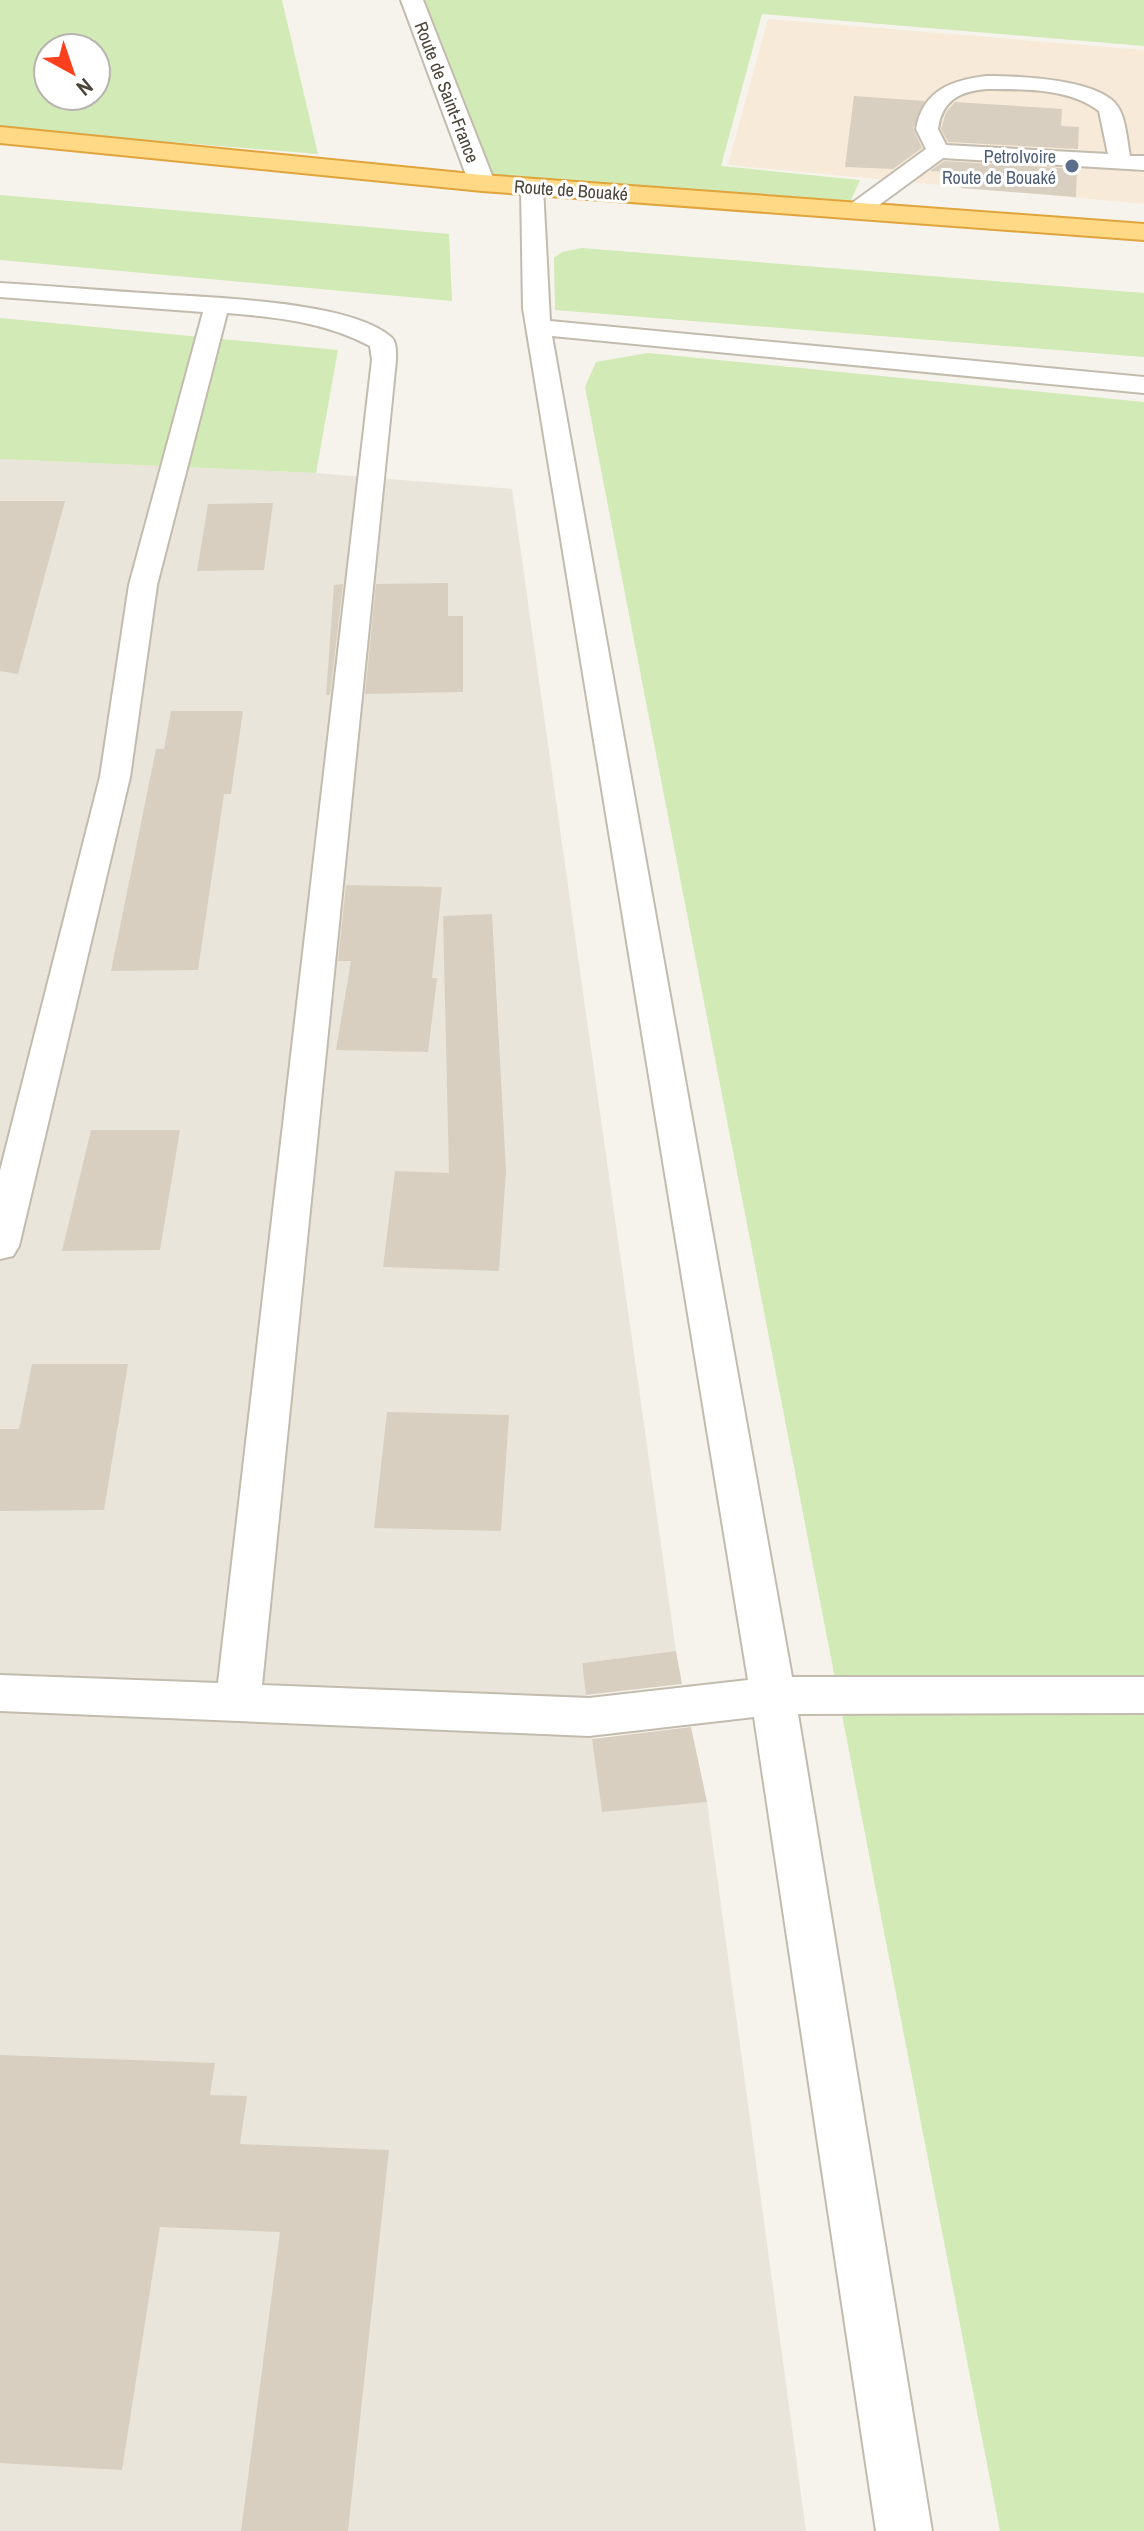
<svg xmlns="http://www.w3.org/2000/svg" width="1144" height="2531" font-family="'Archivo Narrow',sans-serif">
<rect width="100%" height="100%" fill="#f6f3ec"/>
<!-- residential -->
<path fill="#eae5da" d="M 0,459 L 316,473 L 512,489 L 676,1651 L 582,1663 L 602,1811 L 707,1802 L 806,2531 L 0,2531 Z"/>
<!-- commercial -->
<path fill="#f7ead8" d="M 768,19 L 1144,50 L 1144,204 L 728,165 Z"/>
<!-- green -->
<path fill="#d2eab5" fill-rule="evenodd" d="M 0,0 L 282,0 L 318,154 L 0,128 ZM 48,48 L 96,48 L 96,96 L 48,96 Z
M 425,0 L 1144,0 L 1144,46 L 762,14 L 721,166 L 860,180 L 848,207 L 489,181 Z
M 0,195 L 449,234 L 452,301 L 0,260 Z
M 582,248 L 1144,293 L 1144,357 L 555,310 L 554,258 L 562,252 Z
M 0,318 L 338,350 L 316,473 L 0,459 Z
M 648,353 L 1144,402 L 1144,2531 L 1000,2531 L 585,387 L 596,362 Z"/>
<!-- building -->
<path fill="#d8cfc1" d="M 854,96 L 925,101 L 913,128 L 922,148 L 893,169 L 845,167 Z
M 955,102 L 1062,109 L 1061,126 L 1079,127 L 1078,149 L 948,142 L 941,129 L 946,112 Z
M 944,161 L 1077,169 L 1076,197 L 961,188 L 964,173 L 930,171 Z
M 0,501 L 65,501 L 18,674 L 0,671 Z
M 273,503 L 264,570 L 197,571 L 208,504 Z
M 448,583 L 448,616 L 463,616 L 463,692 L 365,694 L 376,584 Z
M 343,584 L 330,695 L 326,695 L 334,585 Z
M 171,711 L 243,711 L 231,794 L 224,794 L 198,970 L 111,971 L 156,749 L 164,749 Z
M 346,885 L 442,887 L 432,978 L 437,978 L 428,1052 L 336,1050 L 351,961 L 338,961 Z
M 492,914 L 506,1171 L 499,1271 L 383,1267 L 395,1171 L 449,1173 L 443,916 Z
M 91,1130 L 180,1130 L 160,1250 L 62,1251 Z
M 32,1364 L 128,1364 L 104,1510 L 0,1511 L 0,1429 L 19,1429 Z
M 387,1412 L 509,1415 L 501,1531 L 374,1528 Z
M 676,1651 L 682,1684 L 586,1695 L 582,1663 Z
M 691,1727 L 707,1802 L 602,1812 L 592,1739 Z
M 0,2055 L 215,2063 L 210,2095 L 247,2096 L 240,2144 L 389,2150 L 348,2531 L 241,2531 L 280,2232 L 160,2227 L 122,2470 L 0,2463 Z"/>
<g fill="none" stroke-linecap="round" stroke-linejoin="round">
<!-- service casing -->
<g stroke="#c2bbae" stroke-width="4">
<path id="service" d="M 987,76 C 1017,76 1101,79 1118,107 C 1126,119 1127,141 1130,156 L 1144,156 L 1144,170 L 943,158 L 864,216 L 848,216 L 845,211 L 848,206 L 926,149 L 916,129 C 923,90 952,80 987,76 ZM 987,89 C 1023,89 1070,88 1099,111 L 1108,154 L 946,145 L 938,129 C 942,100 960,91 987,89 Z
M 532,180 L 543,187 L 550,321 L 1144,377 L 1144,393 L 552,336 L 792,1677 L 1144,1677 L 1144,1713 L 798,1714 L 932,2531 L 876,2531 L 754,1717 L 589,1736 L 0,1711 L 0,1675 L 218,1683 L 372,360 L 370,346 C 325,322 277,317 227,313 L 157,585 L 130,777 L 19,1246 L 13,1256 L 0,1259 L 0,1171 L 100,777 L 129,585 L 203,312 L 0,297 L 0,283 C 53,286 106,291 158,294 C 213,298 350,301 391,337 C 397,342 396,353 396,360 L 262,1685 L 589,1698 L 748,1680 L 523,308 L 521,187 Z"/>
</g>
<!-- minor casing -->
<g stroke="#c2bbae" stroke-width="4">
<path id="minor" d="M 401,0 L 423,0 L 495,183 L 491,189 L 473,189 L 469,183 Z"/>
</g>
<!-- trunk casing -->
<g stroke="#e0a43c" stroke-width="4">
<path id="trunk" d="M 0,127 L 482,175 L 1144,224 L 1144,240 L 482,191 L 0,143 Z"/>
</g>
<!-- service -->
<use href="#service" fill="#fff" fill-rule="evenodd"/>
<!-- minor -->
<use href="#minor" fill="#fff" fill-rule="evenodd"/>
<!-- trunk -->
<use href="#trunk" fill="#ffd985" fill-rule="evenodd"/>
</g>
<!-- markers -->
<circle fill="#5c6f8a" stroke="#fff" stroke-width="3" cx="1072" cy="166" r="8"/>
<g text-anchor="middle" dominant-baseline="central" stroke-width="6" stroke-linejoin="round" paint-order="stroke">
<!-- far-street labels -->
<g font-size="18" fill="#4b4439" stroke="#fff">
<text transform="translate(447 92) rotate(69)">Route de Saint-France</text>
<text transform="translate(571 190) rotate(4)">Route de Bouaké</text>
</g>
<!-- far-service labels -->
<g font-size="18" fill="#4e5e75" stroke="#fff" text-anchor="end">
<text x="1056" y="156">PetroIvoire<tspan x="1056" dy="21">Route de Bouaké</tspan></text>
</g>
</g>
<!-- north arrow -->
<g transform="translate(72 72) rotate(140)"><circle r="38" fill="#ffffff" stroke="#b7b4b0" stroke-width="2"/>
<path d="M0-6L14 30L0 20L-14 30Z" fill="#fc3f1d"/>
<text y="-12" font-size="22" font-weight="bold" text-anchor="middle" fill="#4b4439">N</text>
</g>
</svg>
